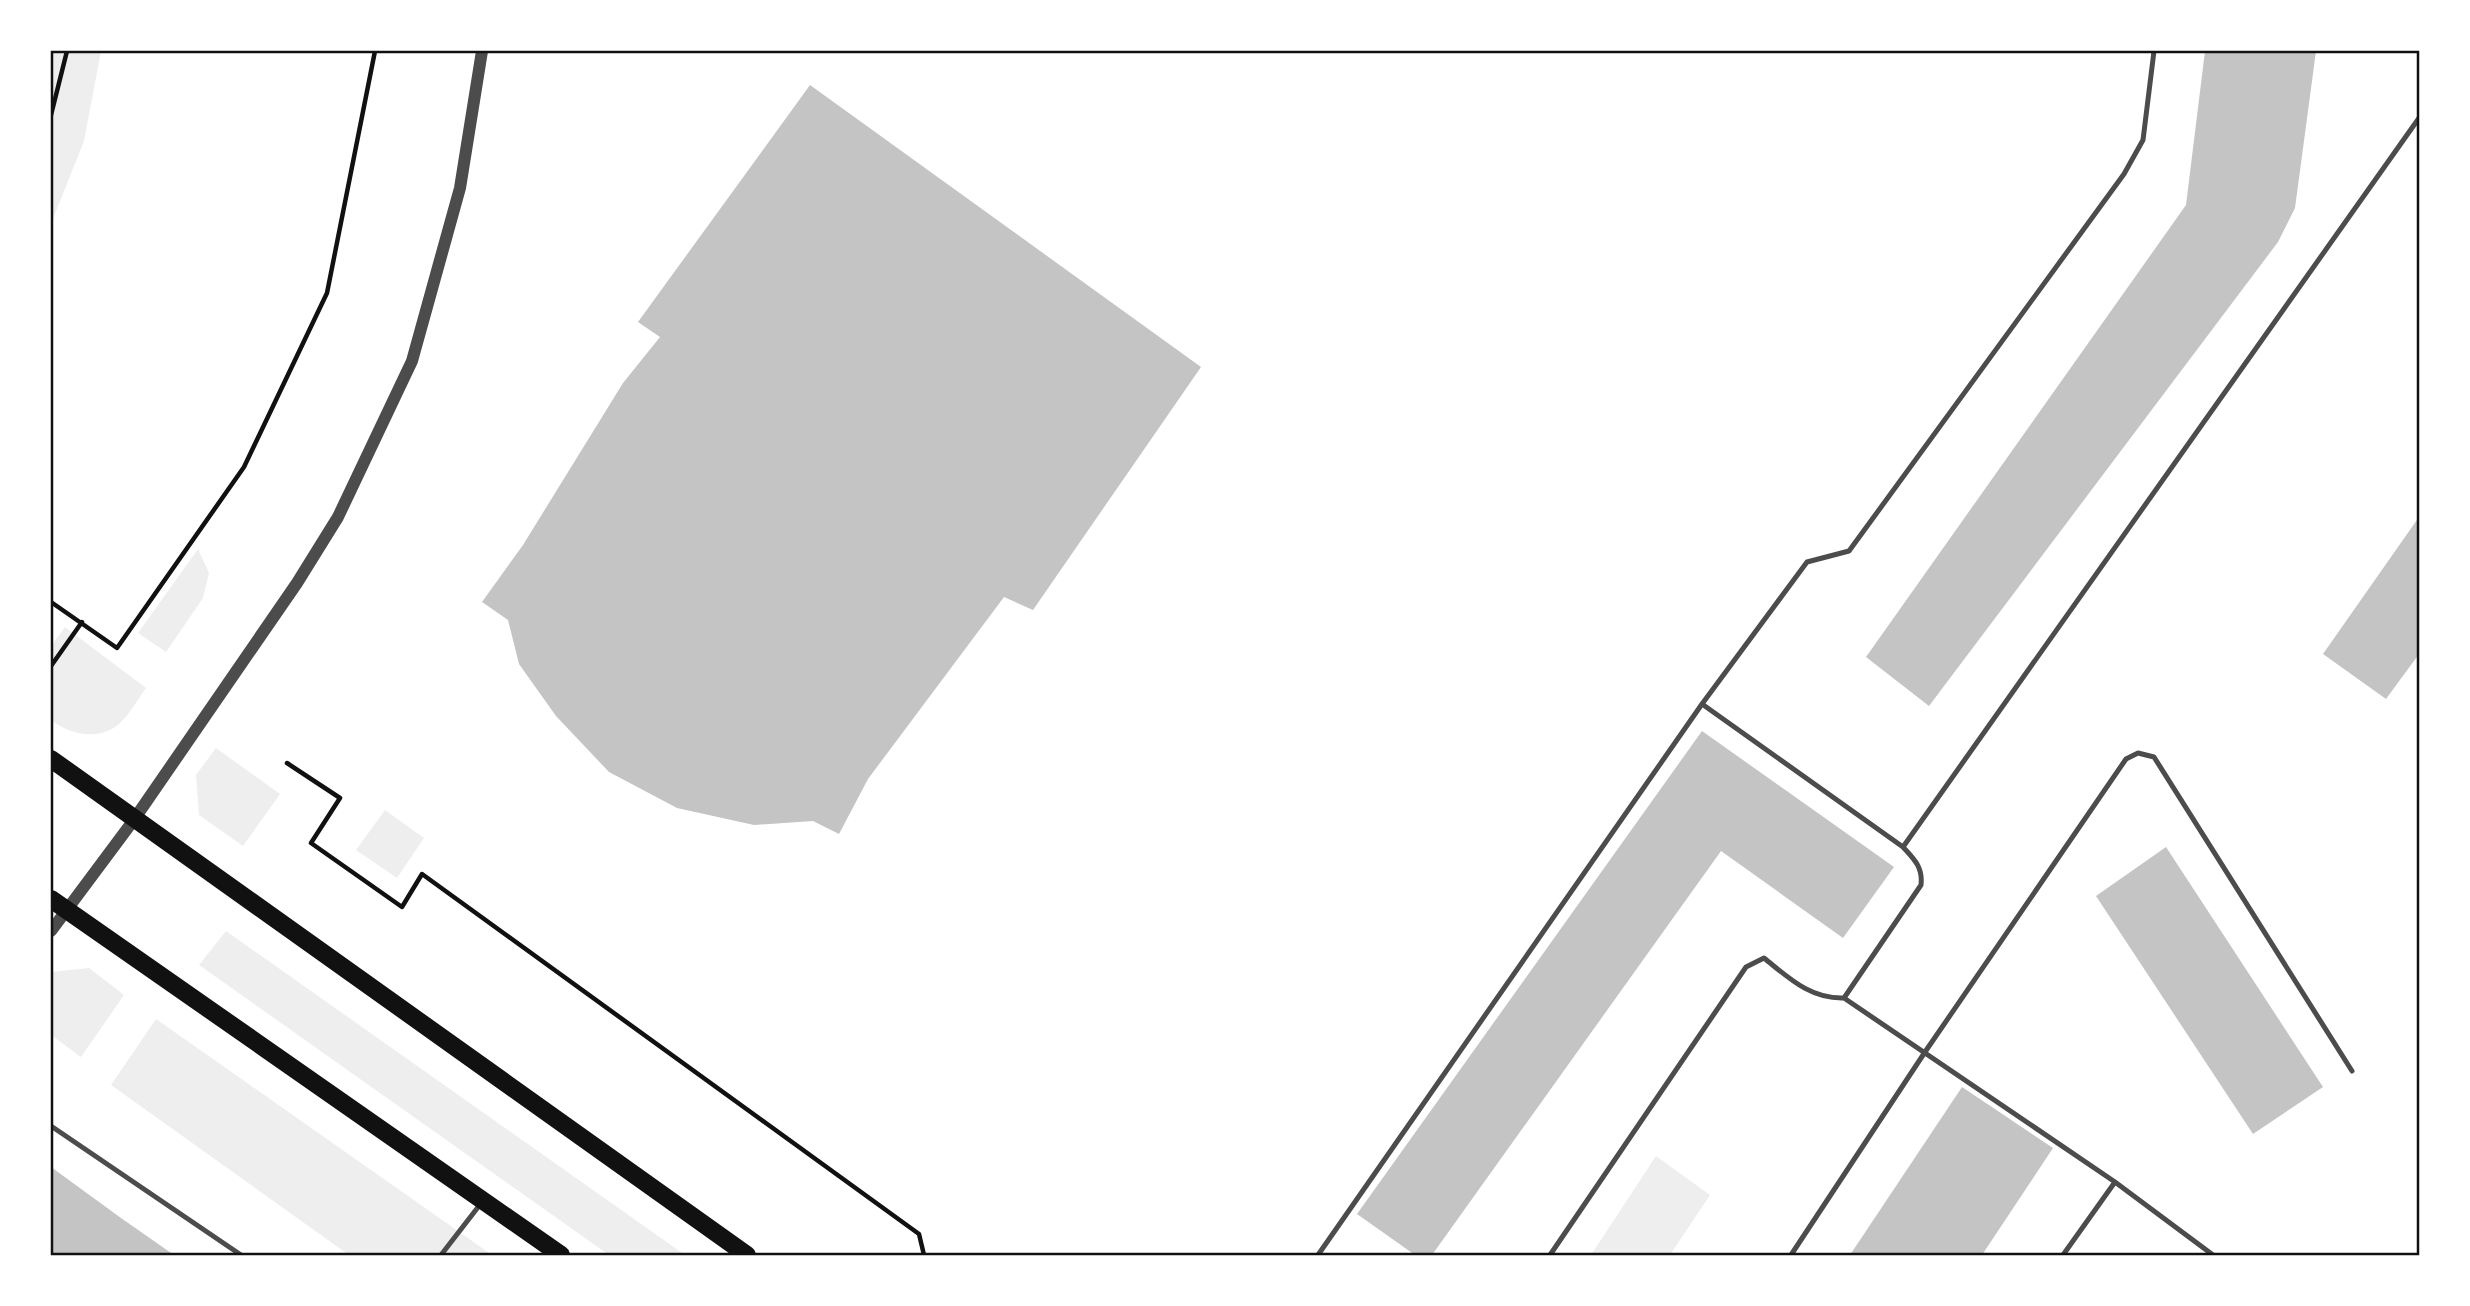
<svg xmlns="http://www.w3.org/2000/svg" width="2470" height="1306" font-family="Commissioner,sans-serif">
<rect width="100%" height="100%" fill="#fff"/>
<!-- green -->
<path fill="#eee" d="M 51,51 L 101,51 L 84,141 L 51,224 Z
M 198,549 L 209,573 L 203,598 L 166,652 L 138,633 Z
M 65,627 L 146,688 C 138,699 129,715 119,724 C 99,741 70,735 51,720 L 51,646 Z
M 216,748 L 280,794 L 243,846 L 199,815 L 196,775 Z
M 385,810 L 424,838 L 397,878 L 356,850 Z
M 226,931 L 685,1255 L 609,1255 L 199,965 Z
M 89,968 L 124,995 L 81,1057 L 51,1035 L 51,972 Z
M 156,1019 L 492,1255 L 349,1255 L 111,1085 Z
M 1656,1156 L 1710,1195 L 1670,1255 L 1591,1255 Z"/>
<!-- building -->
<path fill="#c4c4c4" d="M 2205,51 L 2316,51 L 2295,208 L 2278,242 L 1929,706 L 1866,657 L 2186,205 Z
M 810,85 L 1201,367 L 1033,610 L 1004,597 L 868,779 L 839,834 L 813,821 L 754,825 L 677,808 L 609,772 L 556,716 L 519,664 L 508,620 L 482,602 L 523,545 L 623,383 L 660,337 L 638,322 Z
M 2419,517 L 2419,654 L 2386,699 L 2323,654 Z
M 1702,731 L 1894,867 L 1843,938 L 1721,851 L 1432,1255 L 1415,1255 L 1357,1214 Z
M 2166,847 L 2323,1087 L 2253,1134 L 2096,896 Z
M 1962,1087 L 2053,1148 L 1982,1255 L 1850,1255 Z
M 51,1167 L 121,1218 L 174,1255 L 51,1255 Z"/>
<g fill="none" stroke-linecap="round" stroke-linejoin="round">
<!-- path -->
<path stroke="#111" stroke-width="4.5" d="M 51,115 L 67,51
M 51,602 L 117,648 L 244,467 L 327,293 L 375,51
M 51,666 L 82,622
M 287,763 L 340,798 L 311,843 L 402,907 L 422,874 L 919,1234 L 924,1255"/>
<!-- service -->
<path stroke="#4c4c4c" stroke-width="5" d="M 1903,847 L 2419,118
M 1844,998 L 2115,1182 L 2213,1255
M 51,1126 L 241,1255
M 441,1255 L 482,1202
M 1318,1255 L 1702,704 L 1807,562 L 1849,551 L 2124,174 L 2143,140 L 2154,51
M 1550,1255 L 1746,967 L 1764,958 C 1789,978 1810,999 1844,998 L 1921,885 C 1923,867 1914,859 1903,847 L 1702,704
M 1791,1255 L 1925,1052 L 2126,759 L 2138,753 L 2154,757 L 2352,1071
M 2063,1255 L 2115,1182"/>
<!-- tertiary -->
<path stroke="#4c4c4c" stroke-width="12" d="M 51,931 L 133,821 L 297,583 L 338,517 L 412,361 L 460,188 L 482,51"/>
<!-- primary -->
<path stroke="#111" stroke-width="18" d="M 51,759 L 747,1255
M 51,899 L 561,1255"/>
</g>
<!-- border -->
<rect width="2470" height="1306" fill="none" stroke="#ffffff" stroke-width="105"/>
<rect x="52" y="52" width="2366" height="1202" fill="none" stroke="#111" stroke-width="2.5"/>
</svg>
